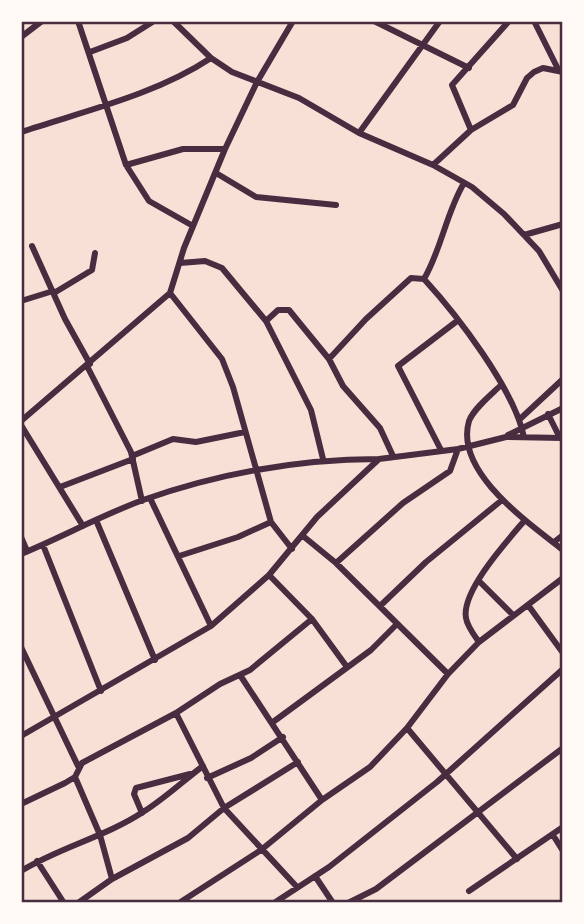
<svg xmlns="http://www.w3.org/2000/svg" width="584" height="924" font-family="Figtree,sans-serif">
<rect width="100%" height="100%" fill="#f7e1d7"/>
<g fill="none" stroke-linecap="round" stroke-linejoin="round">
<!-- minor -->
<path stroke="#4a2c40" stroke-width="6" d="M 78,21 L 126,165 L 149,201 L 193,226
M 173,21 L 211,58 L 232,72 L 299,98 L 359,133 L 433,165 L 472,187 L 504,214 L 539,251 L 563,291
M 374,21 L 469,68
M 534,21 L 558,69
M 21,37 L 42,21
M 90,52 L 127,38 L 154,21
M 471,130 L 452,85 L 509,21
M 21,132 C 84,111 155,95 211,58
M 359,133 L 440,21
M 126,165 L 183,149 L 225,149
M 433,165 L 471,130 L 513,105 L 527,78 L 534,72 L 543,68 L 563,72
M 216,173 L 256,197 L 336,205
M 524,235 L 563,224
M 32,246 L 65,319 L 90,364
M 180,263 L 205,261 L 222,268 L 266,321 L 311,410 L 323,459
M 424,279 C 442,248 446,213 464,183
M 54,293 L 92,270 L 95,253
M 170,293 L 222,359 L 233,387 L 271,522 L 292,549
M 21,301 L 53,291
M 266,321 L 278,310 L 289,310 L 329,359 L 343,386 L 380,428 L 393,456
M 329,359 L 366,319 L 411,278 L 424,279 C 457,315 514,389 524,437
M 87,366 L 131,452 L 142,501
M 501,385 C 492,394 474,408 469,421 C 454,472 529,523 563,550
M 548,414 L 560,438
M 520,419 L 563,379
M 21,421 L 170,293 L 184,248 L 225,149 L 257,82 L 293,21
M 21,425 L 83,526
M 508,435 L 563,408
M 441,450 L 398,366 L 457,321
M 132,456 L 173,439 L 196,442 L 245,432
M 60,487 L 133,459
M 150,498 L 211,626
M 96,520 L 155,660
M 303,536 L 336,563 L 448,674
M 21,537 L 27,551
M 554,542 L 563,535
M 43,545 L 101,691
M 21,554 C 62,537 102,515 143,500 C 220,473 298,459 379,459
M 179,556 L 238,537 L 271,522
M 336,563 L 403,503 L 450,471 L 458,449
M 269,575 L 312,619 L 347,667
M 479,581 L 513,615
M 528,605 L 563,653
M 380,606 L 426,562 L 502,500
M 479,642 C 474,635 467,626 466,618 C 461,591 508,540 525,520
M 21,647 L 78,766
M 240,675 L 322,800
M 176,713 L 224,808 L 297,887
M 273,722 L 371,650 L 397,624
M 407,728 L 517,859
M 21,736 L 211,626 L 269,575 L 317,517 L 379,459 L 458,449 L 506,437 L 563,438
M 75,777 L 100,835 L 112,879
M 207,778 L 251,758 L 283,737
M 21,804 L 65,783 L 75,777 L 82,763 L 176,713 L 220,684 L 250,670 L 312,619
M 142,813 L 134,794 L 136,788 L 190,774
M 553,835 L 563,851
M 37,861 L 64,903
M 21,871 C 60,847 105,837 143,812 C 164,799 183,781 203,766
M 315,876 L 333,903
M 469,891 L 563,827
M 78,903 L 112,879 L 188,838 L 224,808 L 298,762
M 179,903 L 261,850 L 322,800 L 370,767 L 407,728 L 448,674 L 479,642 L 563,578
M 274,903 L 329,867 L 437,782 L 563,669
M 348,903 L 376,889 L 563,748"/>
</g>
<!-- border -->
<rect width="584" height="924" fill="none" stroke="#fffaf5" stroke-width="46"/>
<rect x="23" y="23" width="538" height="878" fill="none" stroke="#4a2c40" stroke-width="2.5"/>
</svg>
